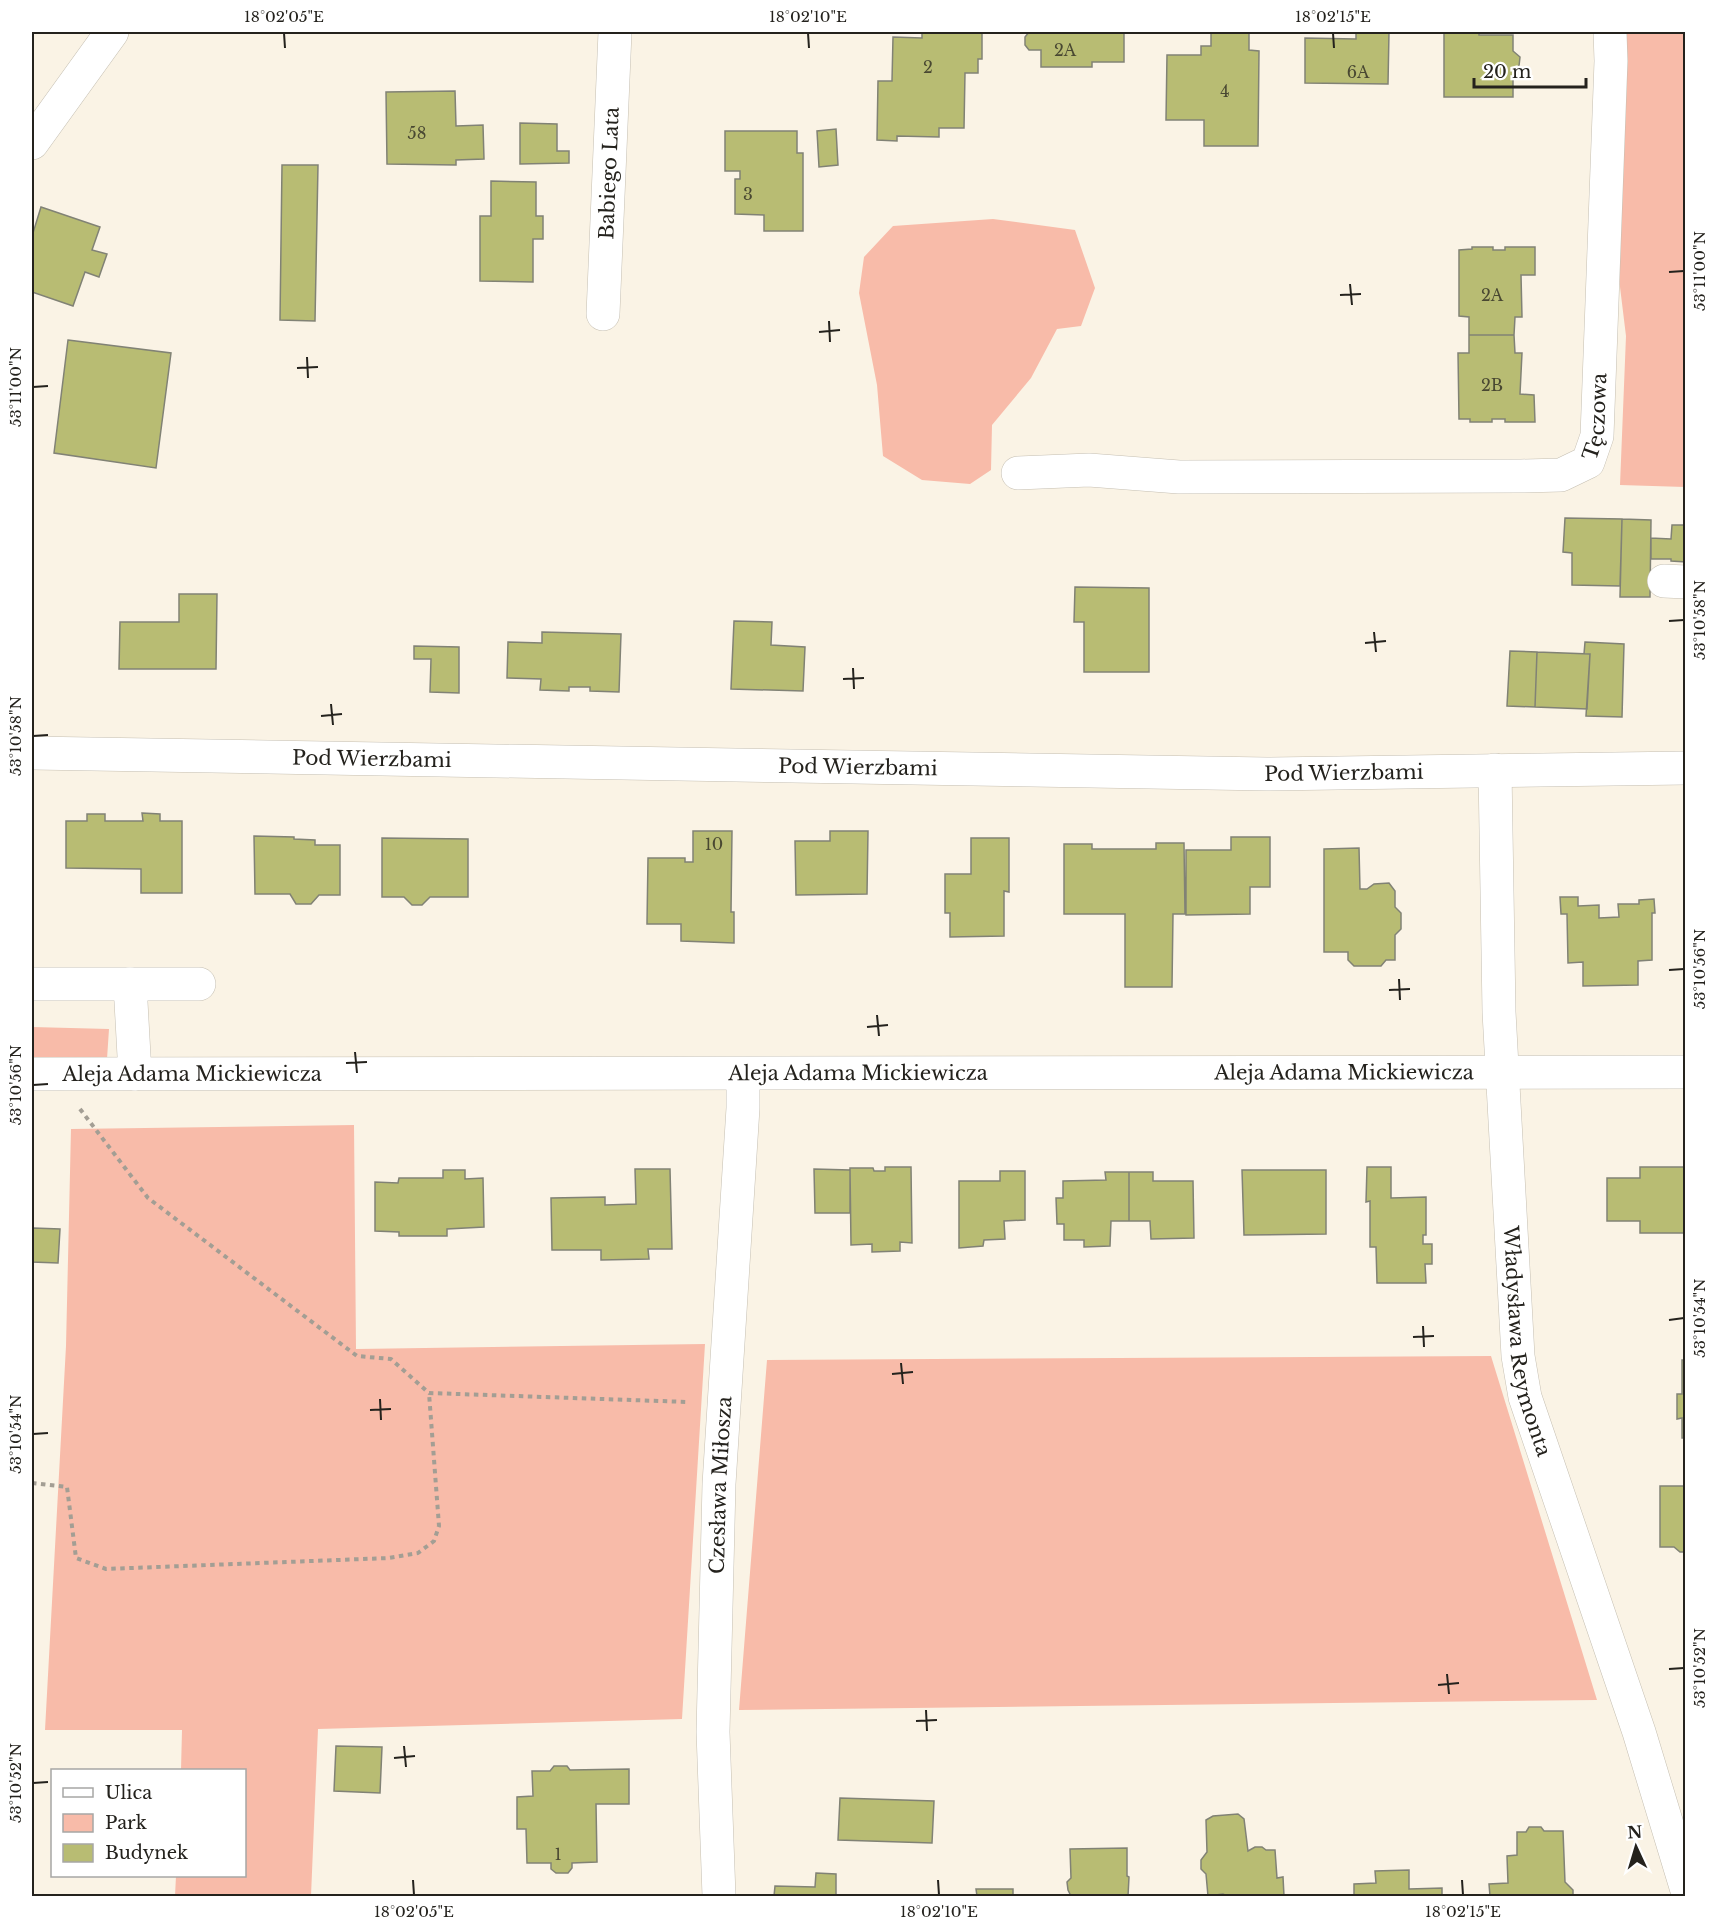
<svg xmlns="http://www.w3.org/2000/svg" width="1717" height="1928" font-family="'Libre Baskerville',serif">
<rect width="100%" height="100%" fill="#faf3e5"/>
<!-- green -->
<path fill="#f8bba9" d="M 1622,32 L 1685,32 L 1685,487 L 1620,485 L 1626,336 L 1615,246 Z
M 993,219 L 1075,230 L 1095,288 L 1081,326 L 1057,329 L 1031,378 L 992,425 L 991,470 L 970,484 L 922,480 L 883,456 L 877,385 L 859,293 L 864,257 L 893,226 Z
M 32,1027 L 109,1029 L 107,1059 L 32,1058 Z
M 354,1125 L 356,1349 L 705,1344 L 682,1719 L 318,1729 L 311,1896 L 175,1896 L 176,1876 L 244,1876 L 244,1770 L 181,1770 L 182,1730 L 45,1730 L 66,1346 L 71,1129 Z
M 1491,1356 L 1597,1700 L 739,1710 L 767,1360 Z"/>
<!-- building -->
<path fill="#b8bc73" stroke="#818275" stroke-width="1.5" d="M 922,32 L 982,32 L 982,59 L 978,59 L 978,73 L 965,73 L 964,128 L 939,128 L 939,137 L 897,136 L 897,141 L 877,140 L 878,81 L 892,81 L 893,37 L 922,38 Z
M 1029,32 L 1124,32 L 1124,62 L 1092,62 L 1092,67 L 1041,67 L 1041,50 L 1029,50 L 1025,45 L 1025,37 Z
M 1211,32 L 1249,32 L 1249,50 L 1259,51 L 1258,146 L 1204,146 L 1204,120 L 1166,120 L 1167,55 L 1201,55 L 1201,46 L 1211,46 Z
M 1356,32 L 1389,32 L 1388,84 L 1305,83 L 1305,38 L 1356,39 Z
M 1444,32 L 1479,32 L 1479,35 L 1513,35 L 1513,51 L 1520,57 L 1519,66 L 1513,72 L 1513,97 L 1444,97 Z
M 455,91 L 456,126 L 483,125 L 484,159 L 456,160 L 456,165 L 387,164 L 386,92 Z
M 520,123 L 557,124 L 557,151 L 569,151 L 569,163 L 520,164 Z
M 836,129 L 838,165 L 819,167 L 817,131 Z
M 725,131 L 797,131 L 797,153 L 803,153 L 803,231 L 764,231 L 764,215 L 735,214 L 735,179 L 740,179 L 740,171 L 725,171 Z
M 282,165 L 318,165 L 315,321 L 280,320 Z
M 491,181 L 536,182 L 536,216 L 543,216 L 543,239 L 533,239 L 533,282 L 480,281 L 480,216 L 491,216 Z
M 41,207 L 100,227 L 92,250 L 107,254 L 99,277 L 85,272 L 73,306 L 32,292 L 32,236 Z
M 1472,247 L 1493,247 L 1493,250 L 1505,250 L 1505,247 L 1535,247 L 1535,275 L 1521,275 L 1522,317 L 1515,317 L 1514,335 L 1469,335 L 1469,317 L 1459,316 L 1459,250 L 1472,249 Z
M 1469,335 L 1514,335 L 1515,353 L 1522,353 L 1520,394 L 1534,395 L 1535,422 L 1505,422 L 1505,419 L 1492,419 L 1492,422 L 1470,422 L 1470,419 L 1459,419 L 1458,353 L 1469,353 Z
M 68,340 L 171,353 L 156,468 L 54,453 Z
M 1565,518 L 1622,519 L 1620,586 L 1572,585 L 1572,553 L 1563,552 Z
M 1622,519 L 1651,520 L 1650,597 L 1620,597 Z
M 1672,525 L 1686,525 L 1686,562 L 1671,561 L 1671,559 L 1651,559 L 1651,538 L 1671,539 Z
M 1075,587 L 1149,588 L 1149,672 L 1084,672 L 1084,622 L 1074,622 Z
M 179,594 L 217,594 L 216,669 L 119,669 L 120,622 L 179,622 Z
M 734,621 L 772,622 L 771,645 L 805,647 L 803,691 L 731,689 Z
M 542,632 L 621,634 L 619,692 L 590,691 L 590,687 L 569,687 L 569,691 L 540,690 L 541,679 L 507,678 L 508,642 L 542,643 Z
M 1585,642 L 1624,644 L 1622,717 L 1586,716 L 1590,654 L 1584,654 Z
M 414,646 L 459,647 L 459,693 L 430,692 L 431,659 L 414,659 Z
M 1510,651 L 1537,652 L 1535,707 L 1507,706 Z
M 1537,652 L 1590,654 L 1587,709 L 1535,707 Z
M 142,813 L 160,814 L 160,821 L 182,821 L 182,893 L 141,893 L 141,869 L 66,868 L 66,821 L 87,821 L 87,814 L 105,814 L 105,821 L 143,821 Z
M 693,831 L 732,831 L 731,912 L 734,912 L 734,943 L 681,941 L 681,924 L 647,924 L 648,858 L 685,858 L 685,862 L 693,862 Z
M 830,831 L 868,831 L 867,894 L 796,895 L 795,841 L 830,841 Z
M 254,836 L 294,837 L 294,839 L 315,840 L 315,845 L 340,845 L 340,895 L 319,895 L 311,904 L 296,904 L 290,894 L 255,894 Z
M 1231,837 L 1270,837 L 1270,887 L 1250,887 L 1250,914 L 1186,915 L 1186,850 L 1231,850 Z
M 382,838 L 468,839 L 468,897 L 430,897 L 422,905 L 412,905 L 404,897 L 382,897 Z
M 971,838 L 1009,838 L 1009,892 L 1004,891 L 1004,936 L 950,937 L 950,913 L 945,913 L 945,874 L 971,874 Z
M 1156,843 L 1184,843 L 1185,914 L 1173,914 L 1172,987 L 1125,987 L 1125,914 L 1064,914 L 1064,844 L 1092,844 L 1092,849 L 1156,849 Z
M 1359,848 L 1360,889 L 1367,889 L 1374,884 L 1389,883 L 1395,891 L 1395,907 L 1401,913 L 1401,929 L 1395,935 L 1395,960 L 1386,960 L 1381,966 L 1354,966 L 1348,960 L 1348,952 L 1324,952 L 1324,849 Z
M 1560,897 L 1578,897 L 1578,906 L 1599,905 L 1599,918 L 1619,917 L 1618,904 L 1639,904 L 1639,900 L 1654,899 L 1655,913 L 1652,913 L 1652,960 L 1638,961 L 1638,985 L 1583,986 L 1583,962 L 1568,963 L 1567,914 L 1561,914 Z
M 885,1167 L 911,1167 L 912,1243 L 900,1242 L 900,1251 L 872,1252 L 872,1244 L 851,1245 L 850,1168 L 873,1168 L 874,1171 L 885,1171 Z
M 1367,1167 L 1391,1167 L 1391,1198 L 1426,1197 L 1426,1235 L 1423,1235 L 1423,1244 L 1432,1244 L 1432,1264 L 1425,1264 L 1426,1283 L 1377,1283 L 1376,1247 L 1370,1247 L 1370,1201 L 1366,1202 Z
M 1640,1167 L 1686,1167 L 1686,1233 L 1640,1233 L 1640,1221 L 1607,1221 L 1607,1178 L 1640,1178 Z
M 635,1169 L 670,1169 L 672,1249 L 648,1249 L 649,1259 L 601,1260 L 601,1250 L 552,1250 L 551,1198 L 605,1197 L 605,1205 L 636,1204 Z
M 814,1169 L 850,1170 L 850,1213 L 815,1213 Z
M 443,1170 L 465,1170 L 465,1179 L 483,1178 L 484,1227 L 447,1229 L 447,1236 L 399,1236 L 399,1232 L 375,1231 L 375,1182 L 398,1183 L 399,1178 L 443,1178 Z
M 1242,1170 L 1326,1170 L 1326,1234 L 1244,1235 Z
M 1000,1171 L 1025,1171 L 1025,1220 L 1004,1221 L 1005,1239 L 984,1240 L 983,1246 L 959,1248 L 959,1181 L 1000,1181 Z
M 1105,1172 L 1129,1172 L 1129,1221 L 1111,1221 L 1110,1246 L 1084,1247 L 1084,1240 L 1064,1240 L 1064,1224 L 1057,1224 L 1056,1198 L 1063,1198 L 1063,1181 L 1106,1180 Z
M 1129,1172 L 1153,1172 L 1153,1181 L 1193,1181 L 1194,1238 L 1151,1239 L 1150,1221 L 1129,1221 Z
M 33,1228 L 60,1229 L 58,1263 L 32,1262 Z
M 1682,1360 L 1686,1360 L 1686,1438 L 1682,1438 L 1682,1418 L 1677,1419 L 1677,1394 L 1682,1394 Z
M 1660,1486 L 1686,1486 L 1686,1552 L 1680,1552 L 1674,1547 L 1660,1547 Z
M 336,1746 L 382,1747 L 380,1793 L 334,1791 Z
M 554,1766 L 567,1766 L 570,1770 L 629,1769 L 629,1804 L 596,1804 L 597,1862 L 572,1863 L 572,1868 L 568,1873 L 556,1873 L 551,1869 L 551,1863 L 527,1863 L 526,1829 L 517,1829 L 517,1797 L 533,1796 L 532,1771 L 550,1771 Z
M 840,1798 L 934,1801 L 932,1843 L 838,1840 Z
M 1238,1814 L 1244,1819 L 1248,1851 L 1255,1847 L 1262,1847 L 1266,1850 L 1275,1850 L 1277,1878 L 1283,1877 L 1284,1896 L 1227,1896 L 1223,1894 L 1208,1896 L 1206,1874 L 1201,1869 L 1201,1860 L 1207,1852 L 1206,1820 L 1213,1816 Z
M 1529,1827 L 1541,1827 L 1544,1831 L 1563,1831 L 1565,1882 L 1573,1890 L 1573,1896 L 1490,1896 L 1489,1884 L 1508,1883 L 1507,1856 L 1517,1855 L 1517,1832 L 1526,1832 Z
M 1127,1848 L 1127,1876 L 1129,1877 L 1128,1896 L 1071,1896 L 1068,1890 L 1067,1882 L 1071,1878 L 1070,1849 Z
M 1409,1870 L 1409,1889 L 1442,1888 L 1442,1896 L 1354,1896 L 1354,1884 L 1376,1883 L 1375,1871 Z
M 816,1873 L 836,1874 L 836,1896 L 774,1896 L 775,1886 L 815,1887 Z
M 976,1889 L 1013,1889 L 1013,1896 L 977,1896 Z"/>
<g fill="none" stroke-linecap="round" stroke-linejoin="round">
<!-- minor casing -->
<g stroke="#c5bfb2" stroke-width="34">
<g id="minor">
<path d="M 32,143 L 112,32"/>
<path id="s1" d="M 603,314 L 615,32"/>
<path id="s2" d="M 1018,473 L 1089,470 L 1179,477 L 1521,476 L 1561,475 L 1588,462 L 1597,436 L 1611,61 L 1610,32"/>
<path d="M 1664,581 L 1686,582"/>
<path id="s3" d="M 32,753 L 1267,774 L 1686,768"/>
<path id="s4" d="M 1495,770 L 1499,1012 L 1518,1356 L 1525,1397 L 1639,1732 L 1686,1887"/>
<path d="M 32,984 L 130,984 L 135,1074"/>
<path d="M 130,984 L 199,984"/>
<path id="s5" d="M 32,1074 L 1686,1072"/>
<path id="s6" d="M 719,1896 L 713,1732 L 719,1484 L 743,1108 L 743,1074"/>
</g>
</g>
<!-- path -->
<path stroke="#a39e94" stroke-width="4" stroke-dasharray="4.5 4.5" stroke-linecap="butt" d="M 80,1109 L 148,1198 L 357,1356 L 391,1359 L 429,1393 L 688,1402
M 32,1483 L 67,1487 L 76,1558 L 106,1569 L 389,1558 L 418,1553 L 434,1541 L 439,1526 L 429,1393"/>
<!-- minor -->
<use href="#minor" stroke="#fff" stroke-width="33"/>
</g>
<!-- ticks -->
<path fill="none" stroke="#24221d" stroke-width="2" d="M 284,33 L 285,48M 808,33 L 809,48M 1333,33 L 1334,48M 1669,272 L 1684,271M 1350,284 L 1352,305M 1340,295 L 1361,294M 829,321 L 830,342M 819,332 L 840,330M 307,357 L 308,378M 297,368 L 318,367M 33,387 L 48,386M 1669,621 L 1684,620M 1374,632 L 1376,652M 1365,643 L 1386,641M 853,668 L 854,689M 843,679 L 864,678M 331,704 L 333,725M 321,716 L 342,714M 33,736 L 48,735M 1669,970 L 1684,969M 1399,979 L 1400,1000M 1389,990 L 1410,989M 877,1015 L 879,1036M 867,1027 L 888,1025M 355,1052 L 357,1073M 346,1063 L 367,1062M 33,1085 L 48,1084M 1669,1320 L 1684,1318M 1423,1326 L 1424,1347M 1413,1337 L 1434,1336M 901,1363 L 903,1384M 892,1374 L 913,1372M 380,1399 L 381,1420M 370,1410 L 391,1409M 33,1434 L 48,1433M 1669,1669 L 1684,1668M 1447,1674 L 1449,1694M 1438,1685 L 1459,1683M 926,1710 L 927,1731M 916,1721 L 937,1720M 404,1746 L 406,1767M 394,1758 L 415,1756M 33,1783 L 48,1782M 413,1880 L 414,1895M 938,1880 L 939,1895M 1462,1880 L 1463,1895"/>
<g text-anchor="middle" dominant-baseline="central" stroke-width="6" stroke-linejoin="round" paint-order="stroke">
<!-- number labels -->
<g font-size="16" fill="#494832">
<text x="1065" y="50">2A</text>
<text x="928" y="67">2</text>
<text x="1358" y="72">6A</text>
<text x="1225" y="91">4</text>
<text x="417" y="133">58</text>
<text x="748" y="194">3</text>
<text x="1492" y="295">2A</text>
<text x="1492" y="385">2B</text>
<text x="714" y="844">10</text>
<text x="558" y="1854">1</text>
</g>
<!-- street labels -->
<g font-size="20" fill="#24221d" stroke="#fff">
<text stroke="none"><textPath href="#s1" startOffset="141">Babiego Lata</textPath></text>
<text stroke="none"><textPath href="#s2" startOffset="620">Tęczowa</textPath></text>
<text stroke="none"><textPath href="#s3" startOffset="340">Pod Wierzbami</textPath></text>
<text stroke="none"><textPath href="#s3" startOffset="826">Pod Wierzbami</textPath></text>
<text stroke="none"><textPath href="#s3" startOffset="1312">Pod Wierzbami</textPath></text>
<text stroke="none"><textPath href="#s5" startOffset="1312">Aleja Adama Mickiewicza</textPath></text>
<text stroke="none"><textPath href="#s5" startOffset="826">Aleja Adama Mickiewicza</textPath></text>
<text stroke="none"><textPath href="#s5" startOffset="160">Aleja Adama Mickiewicza</textPath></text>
<text stroke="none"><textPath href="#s4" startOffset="573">Władysława Reymonta</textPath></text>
<text stroke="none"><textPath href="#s6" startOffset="411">Czesława Miłosza</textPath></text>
</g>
</g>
<!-- border -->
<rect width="1717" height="1928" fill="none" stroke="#ffffff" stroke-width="66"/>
<!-- legend -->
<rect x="51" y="1769" width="195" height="108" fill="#ffffff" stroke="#a7a7a5" stroke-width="1.5"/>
<rect x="63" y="1788" width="30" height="9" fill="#ffffff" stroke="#a7a7a5" stroke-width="1.5"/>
<text x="105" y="1799" font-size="18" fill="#24221d">Ulica</text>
<rect x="63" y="1814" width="30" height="18" fill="#f8bba9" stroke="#a7a7a5" stroke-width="1.5"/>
<text x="105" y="1829" font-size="18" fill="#24221d">Park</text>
<rect x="63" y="1844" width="30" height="18" fill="#b8bc73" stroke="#a7a7a5" stroke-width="1.5"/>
<text x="105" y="1859" font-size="18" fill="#24221d">Budynek</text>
<!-- north arrow -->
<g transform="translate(1636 1847) rotate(356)" stroke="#ffffff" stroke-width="4.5" paint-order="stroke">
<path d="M0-4.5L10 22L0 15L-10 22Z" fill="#24221d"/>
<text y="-9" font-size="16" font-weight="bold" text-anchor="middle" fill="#24221d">N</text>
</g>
<!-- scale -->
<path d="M1474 78v9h112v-9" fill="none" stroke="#24221d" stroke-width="3"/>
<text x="1483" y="78" font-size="18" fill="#24221d" stroke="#ffffff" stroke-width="4.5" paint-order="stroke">20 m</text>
<rect x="33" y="33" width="1651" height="1862" fill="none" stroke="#24221d" stroke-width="2"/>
<g font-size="15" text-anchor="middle" fill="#24221d">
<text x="284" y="22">18°02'05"E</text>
<text x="808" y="22">18°02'10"E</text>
<text x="1333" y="22">18°02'15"E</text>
<text transform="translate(1700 271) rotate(-90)" y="5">53°11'00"N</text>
<text transform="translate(16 387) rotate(-90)" y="5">53°11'00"N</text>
<text transform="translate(1700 620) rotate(-90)" y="5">53°10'58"N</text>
<text transform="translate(16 736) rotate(-90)" y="5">53°10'58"N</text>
<text transform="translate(1700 969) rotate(-90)" y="5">53°10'56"N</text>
<text transform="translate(16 1085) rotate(-90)" y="5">53°10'56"N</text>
<text transform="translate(1700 1318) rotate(-90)" y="5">53°10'54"N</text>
<text transform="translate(16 1434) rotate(-90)" y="5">53°10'54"N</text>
<text transform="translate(1700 1668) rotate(-90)" y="5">53°10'52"N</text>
<text transform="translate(16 1783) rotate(-90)" y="5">53°10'52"N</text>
<text x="414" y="1917">18°02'05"E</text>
<text x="939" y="1917">18°02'10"E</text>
<text x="1463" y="1917">18°02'15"E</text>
</g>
</svg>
